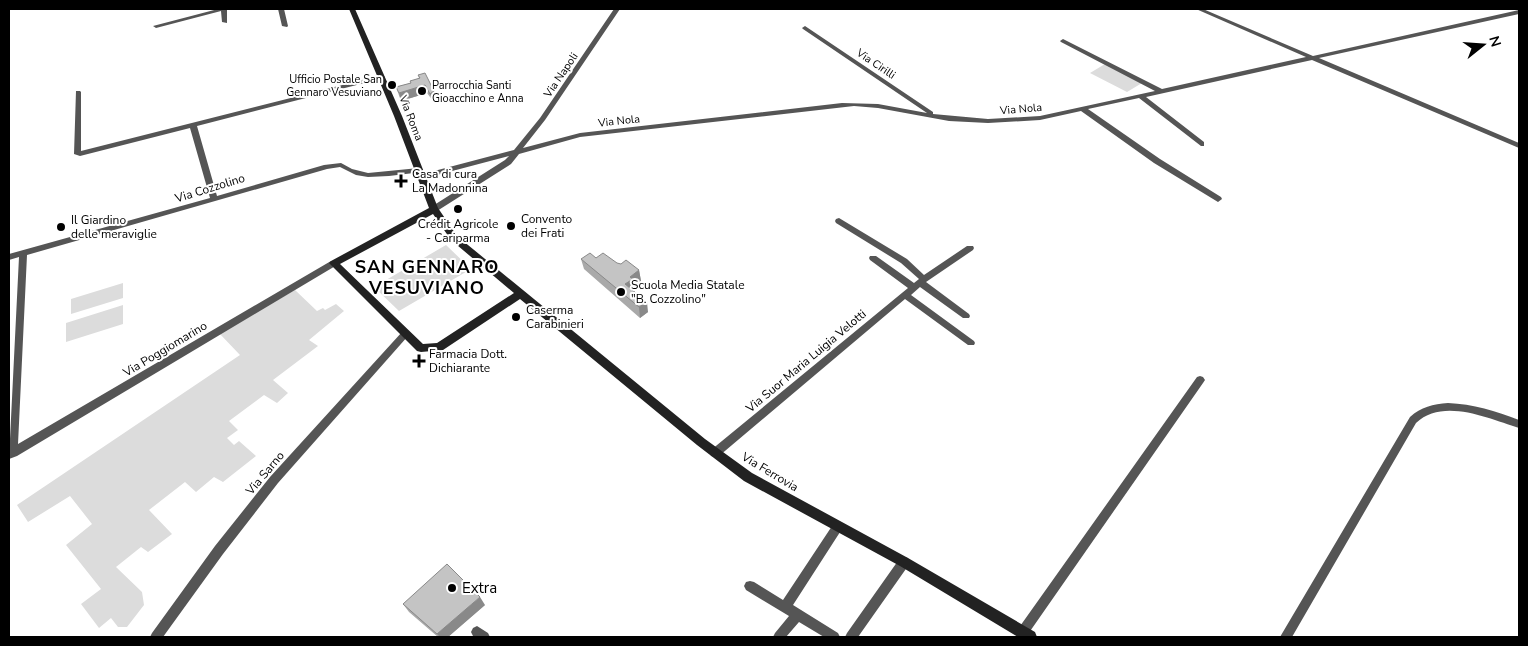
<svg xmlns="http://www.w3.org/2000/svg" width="1528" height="646" font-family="'Nunito Sans',sans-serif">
<rect width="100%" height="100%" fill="#fff"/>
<!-- green -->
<path fill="#dcdcdc" d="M 1105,64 L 1142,83 L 1127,92 L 1090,73 Z
M 446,245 L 471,269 L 399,311 L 374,287 Z
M 123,283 L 123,298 L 71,314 L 71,299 Z
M 295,290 L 317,311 L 323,308 L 325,310 L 336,304 L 344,311 L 309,340 L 318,346 L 273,380 L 288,393 L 277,403 L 264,395 L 229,421 L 238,430 L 227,438 L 234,445 L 239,441 L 256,456 L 223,482 L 214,477 L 196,492 L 185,482 L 149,510 L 172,534 L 148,552 L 141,547 L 116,567 L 142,592 L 144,605 L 127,627 L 118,627 L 111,618 L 99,628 L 81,604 L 101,589 L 66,545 L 92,524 L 70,496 L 28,522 L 17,505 L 240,355 L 219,333 Z
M 123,305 L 123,324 L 66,342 L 66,323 Z"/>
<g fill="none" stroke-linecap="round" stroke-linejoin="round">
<!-- minor -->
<path fill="#555" fill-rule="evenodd" d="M 218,9 L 227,9 L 227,23 L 222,22 L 221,11 L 156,28 L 153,26 Z
M 278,9 L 284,9 L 288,26 L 287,27 L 282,26 Z
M 614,9 L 620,9 L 545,120 L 523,148 L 580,133 L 842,103 L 878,104 L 927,113 L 803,29 L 802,28 L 805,26 L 933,112 L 933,114 L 988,119 L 1040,116 L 1155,91 L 1061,42 L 1060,41 L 1063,39 L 1162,89 L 1306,57 L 1196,9 L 1203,9 L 1313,56 L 1519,10 L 1519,14 L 1319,58 L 1519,143 L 1519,148 L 1312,60 L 1146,97 L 1204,142 L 1204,146 L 1201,146 L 1139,98 L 1088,109 L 1160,159 L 1221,197 L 1222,199 L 1218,202 L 1154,163 L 1081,111 L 1040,120 L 988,123 L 949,121 L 878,108 L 854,106 L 580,137 L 519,154 L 511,164 L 437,211 L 431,211 L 430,209 L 431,207 L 505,160 L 509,156 L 422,179 L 418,177 L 419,175 L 514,150 L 540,118 Z
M 382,75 L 385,77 L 384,78 L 197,126 L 217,196 L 324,165 L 341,163 L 352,169 L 368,173 L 419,168 L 423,170 L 422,172 L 389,176 L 368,177 L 356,175 L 340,167 L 327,169 L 27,255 L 18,444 L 331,261 L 337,261 L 338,263 L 337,265 L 17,456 L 9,459 L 19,257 L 9,260 L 9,254 L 210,198 L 190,128 L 80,156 L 74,154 L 76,91 L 80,91 L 81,92 L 81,151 Z
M 839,218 L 907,259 L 924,275 L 967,246 L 973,246 L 974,248 L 973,250 L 926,282 L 969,314 L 970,316 L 969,318 L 963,318 L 920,287 L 911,295 L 974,341 L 975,343 L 974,345 L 968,345 L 905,299 L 719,456 L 715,457 L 711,456 L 710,453 L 711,450 L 908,288 L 870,260 L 869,258 L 870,256 L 876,256 L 914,283 L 919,279 L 901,263 L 836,223 L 835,221 L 836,219 Z
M 405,331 L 408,332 L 409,334 L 408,336 L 278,483 L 223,554 L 163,637 L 150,637 L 152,633 L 215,546 L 270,477 L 402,332 Z
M 1200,376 L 1203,377 L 1205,380 L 1203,383 L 1026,637 L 1018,637 L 1016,633 L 1018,629 L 1197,377 Z
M 1448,403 C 1473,404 1496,411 1519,420 L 1519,428 C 1490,419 1443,397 1416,423 L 1292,637 L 1280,637 L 1410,417 C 1421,407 1433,404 1448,403 Z
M 838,521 L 842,523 L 843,526 L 842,529 L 793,605 L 838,633 L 840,637 L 824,637 L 799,622 L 786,637 L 773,637 L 775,633 L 789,616 L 746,590 L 744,586 L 746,582 L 750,581 L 754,582 L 783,600 L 834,523 Z
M 904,557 L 908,558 L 909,562 L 908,566 L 858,637 L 845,637 L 847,633 L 900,558 Z
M 477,626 L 488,633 L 490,637 L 473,636 L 471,632 L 473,628 Z"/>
<!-- secondary -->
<path fill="#222" fill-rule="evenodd" d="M 349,9 L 355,9 L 402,116 L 438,208 L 457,236 L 705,439 L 752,473 L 908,558 L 1035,632 L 1037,637 L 1018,637 L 900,566 L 744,481 L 697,445 L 520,299 L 443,350 L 421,352 L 417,351 L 329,263 L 331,261 L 429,208 L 394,116 ZM 433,214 L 451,240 L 514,293 L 437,343 L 423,344 L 340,264 Z"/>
</g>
<!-- wall -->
<path fill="#a9a9a9" d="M 418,75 L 434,91 L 437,99 L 433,101 L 427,93 L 401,101 L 396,87 L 411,83 L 419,78 Z
M 596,258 L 639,270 L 641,281 L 634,286 L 634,289 L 633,291 L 648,312 L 640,318 L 584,269 L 581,259 Z
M 403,604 L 485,605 L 448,637 L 438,637 L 409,612 Z"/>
<!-- shaded-wall -->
<path fill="#898989" d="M 425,85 L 427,93 L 401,101 L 399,93 Z
M 434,91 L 437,99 L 433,101 L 430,94 Z
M 639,270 L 641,281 L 634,286 L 634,289 L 627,295 L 625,284 L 630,277 Z
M 647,302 L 648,312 L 640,318 L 639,307 Z
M 480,597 L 485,605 L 448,637 L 440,637 L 437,634 Z"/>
<!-- building -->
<path fill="#c4c4c4" stroke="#898989" d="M 425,73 L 434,91 L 430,94 L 425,85 L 399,93 L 396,87 L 411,83 L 410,81 L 420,78 L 418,75 Z
M 590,253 L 596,258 L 603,253 L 617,263 L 621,264 L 626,260 L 639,270 L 630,277 L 633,279 L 625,284 L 647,302 L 639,307 L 581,259 Z
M 447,564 L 480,597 L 437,634 L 403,604 Z"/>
<!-- markers -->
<g fill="#000" stroke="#fff" stroke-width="2">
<circle cx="392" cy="85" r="5"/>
<circle cx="422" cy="91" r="5"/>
<path d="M398.5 173.5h5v5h5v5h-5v5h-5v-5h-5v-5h5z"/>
<circle cx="458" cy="209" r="5"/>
<circle cx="511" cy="226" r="5"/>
<circle cx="61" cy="227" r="5"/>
<circle cx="621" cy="292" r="5"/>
<circle cx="516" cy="317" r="5"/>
<path d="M416.5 353.5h5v5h5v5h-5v5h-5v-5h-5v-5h5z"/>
<circle cx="452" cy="588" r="5"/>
</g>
<g text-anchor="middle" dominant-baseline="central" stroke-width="4" stroke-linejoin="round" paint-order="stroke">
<!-- far-street labels -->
<g font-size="11" fill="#000" stroke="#fff">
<text transform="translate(876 64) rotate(34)">Via Cirilli</text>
<text transform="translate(561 75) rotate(-56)">Via Napoli</text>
<text transform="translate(1021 109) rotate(-5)">Via Nola</text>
<text transform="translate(411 118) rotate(69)">Via Roma</text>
<text transform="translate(619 121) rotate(-6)">Via Nola</text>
</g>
<!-- far-poi labels -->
<g font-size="11" fill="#000" stroke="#fff" text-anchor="end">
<text x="382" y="79">Ufficio Postale San<tspan x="382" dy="13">Gennaro Vesuviano</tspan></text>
<text x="432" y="85" text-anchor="start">Parrocchia Santi<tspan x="432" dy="13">Gioacchino e Anna</tspan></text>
</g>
<!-- poi labels -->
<g font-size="12" fill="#000" stroke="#fff" text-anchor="start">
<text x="412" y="174">Casa di cura<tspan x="412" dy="14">La Madonnina</tspan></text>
<text x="521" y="219">Convento<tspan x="521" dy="14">dei Frati</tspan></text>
<text x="71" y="220">Il Giardino<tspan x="71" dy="14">delle meraviglie</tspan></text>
<text x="458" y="224" text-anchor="middle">Crédit Agricole<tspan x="458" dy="14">- Cariparma</tspan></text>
<text x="631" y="285">Scuola Media Statale<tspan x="631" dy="14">"B. Cozzolino"</tspan></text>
<text x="526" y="310">Caserma<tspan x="526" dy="14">Carabinieri</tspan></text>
<text x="429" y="354">Farmacia Dott.<tspan x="429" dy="14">Dichiarante</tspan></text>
</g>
<!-- street labels -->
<g font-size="12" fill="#000" stroke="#fff">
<text transform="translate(210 188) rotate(-17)">Via Cozzolino</text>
<text transform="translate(165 349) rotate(-31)">Via Poggiomarino</text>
<text transform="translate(806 361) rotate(-40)">Via Suor Maria Luigia Velotti</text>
<text transform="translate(770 472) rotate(31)">Via Ferrovia</text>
<text transform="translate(265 473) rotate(-50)">Via Sarno</text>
</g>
<!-- near-poi labels -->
<g font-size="15" fill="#000" stroke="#fff" text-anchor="start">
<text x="462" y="588">Extra</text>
</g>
<!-- district labels -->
<g font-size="18" font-weight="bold" letter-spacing="1" fill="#000" stroke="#fff">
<text x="427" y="267">SAN GENNARO<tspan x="427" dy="21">VESUVIANO</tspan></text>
</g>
</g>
<!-- border -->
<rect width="1528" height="646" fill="none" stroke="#000000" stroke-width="20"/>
<!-- north arrow -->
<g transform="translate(1483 45) rotate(73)" stroke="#ffffff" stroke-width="4" paint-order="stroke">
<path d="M0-4L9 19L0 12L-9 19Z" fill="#000000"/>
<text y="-8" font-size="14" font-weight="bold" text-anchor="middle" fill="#000000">N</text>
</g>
</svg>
